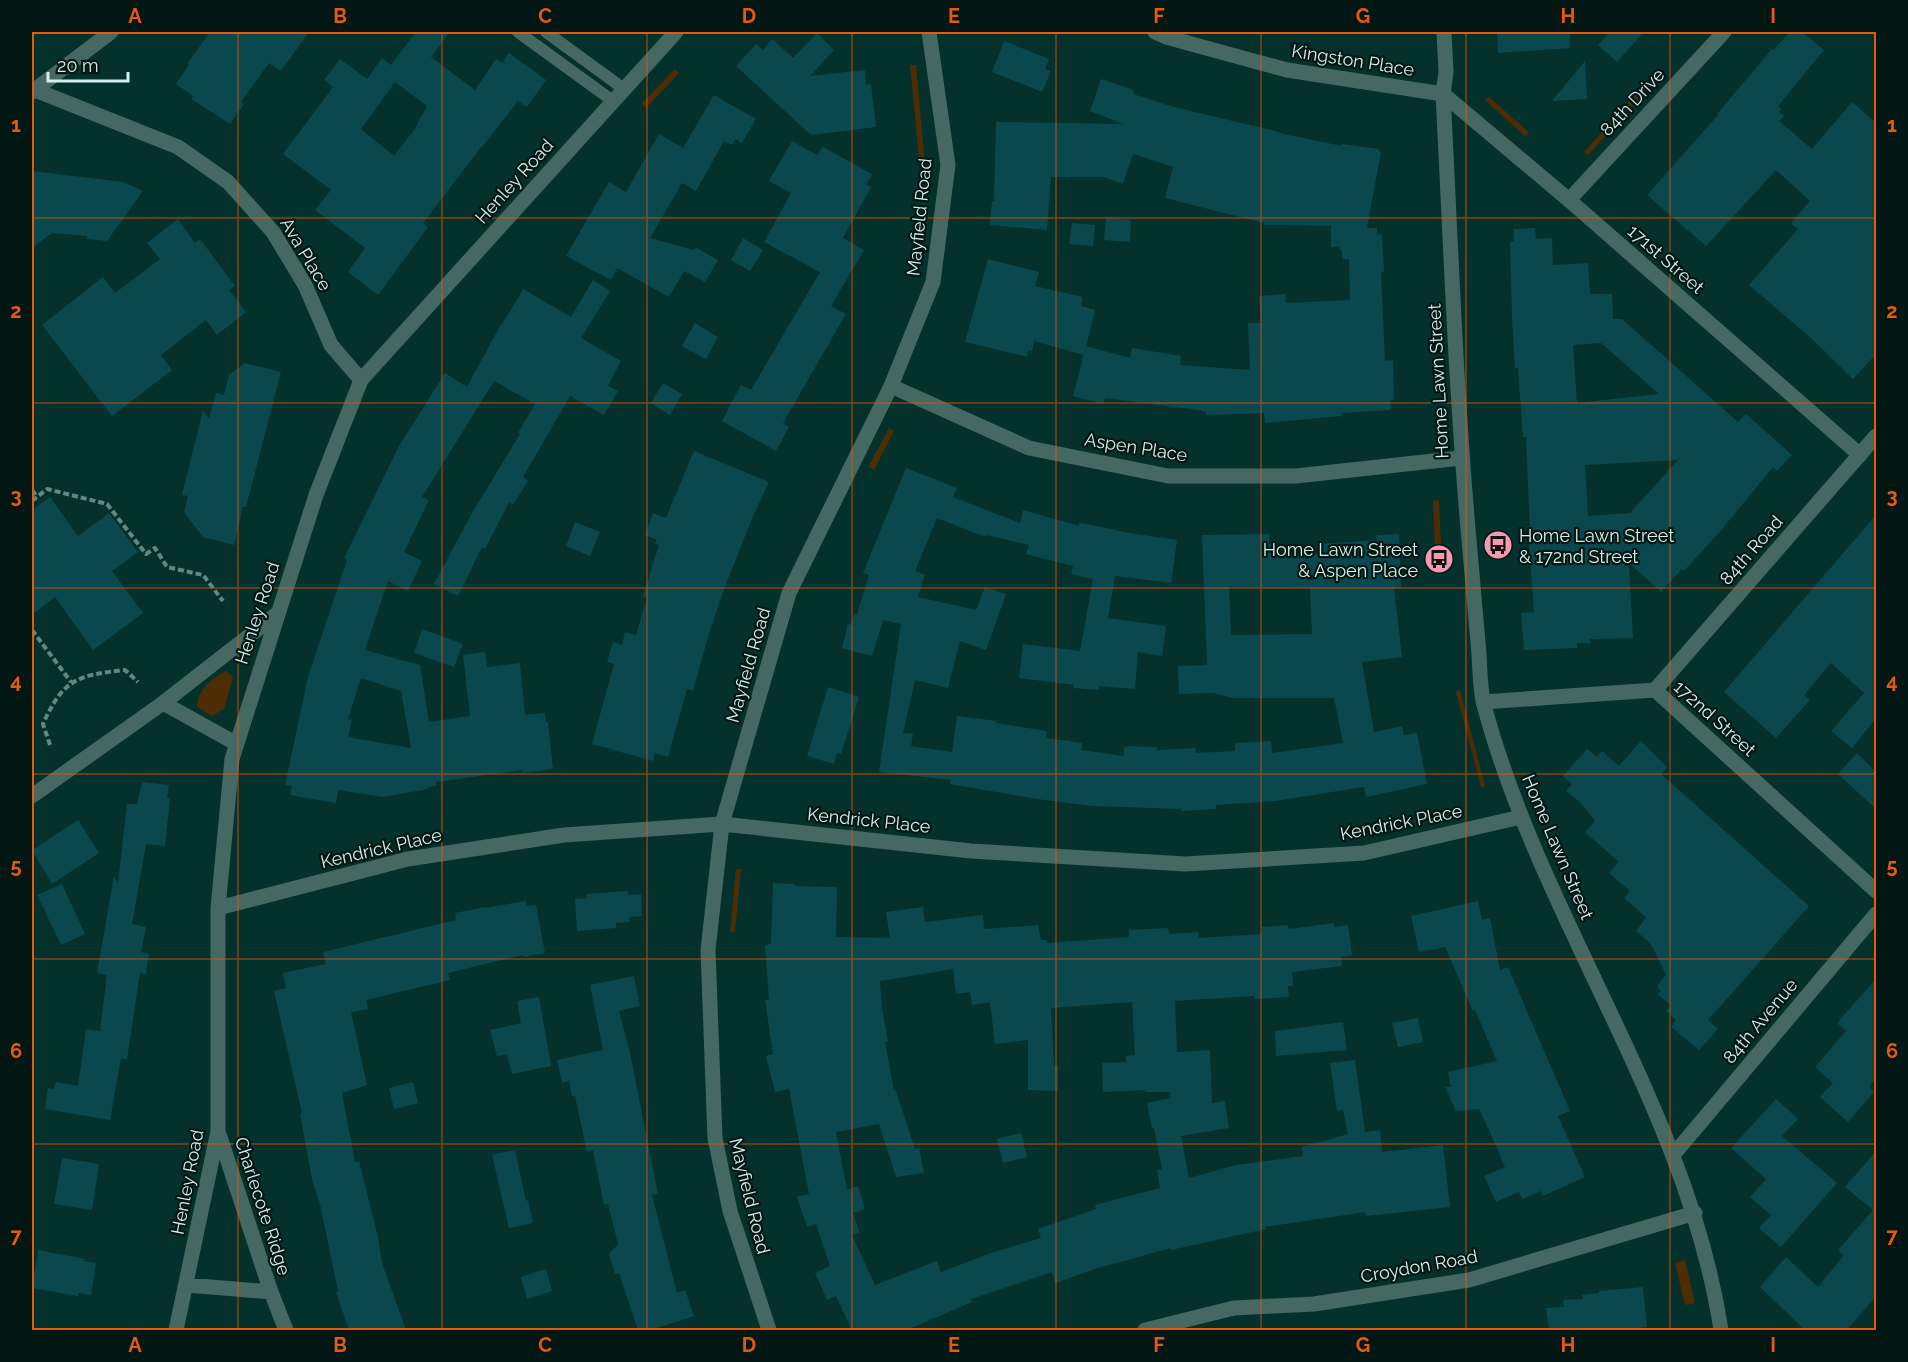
<svg xmlns="http://www.w3.org/2000/svg" width="1908" height="1362" font-family="Raleway,sans-serif">
<rect width="100%" height="100%" fill="#05312c"/>
<!-- green -->
<path fill="#4f2d04" d="M 910,65 L 916,65 L 925,165 L 920,167 Z
M 675,69 L 679,73 L 646,108 L 641,104 Z
M 1644,85 L 1648,89 L 1588,155 L 1584,152 Z
M 1489,97 L 1529,132 L 1525,136 L 1485,100 Z
M 889,428 L 894,431 L 874,470 L 868,467 Z
M 1439,500 L 1441,547 L 1435,547 L 1433,501 Z
M 226,671 L 233,677 L 224,709 L 212,716 L 197,707 C 198,689 211,679 226,671 Z
M 1460,690 L 1485,786 L 1481,787 L 1456,692 Z
M 736,869 L 741,869 L 735,932 L 730,932 Z
M 1685,1260 L 1695,1303 L 1685,1305 L 1675,1263 Z"/>
<!-- building -->
<path fill="#0a484d" fill-rule="evenodd" d="M 210,32 L 309,32 L 281,71 L 269,63 L 241,102 L 244,104 L 230,124 L 191,99 L 193,96 L 176,84 L 189,65 L 187,64 Z
M 416,32 L 450,32 L 431,57 L 475,90 L 496,59 L 502,63 L 509,53 L 546,80 L 527,107 L 518,101 L 483,146 L 482,146 L 423,223 L 428,227 L 378,295 L 348,272 L 365,248 L 315,210 L 331,190 L 283,154 L 333,87 L 324,80 L 340,59 L 367,79 L 382,58 L 391,65 ZM 395,82 L 427,106 L 414,130 L 394,156 L 361,129 Z
M 1497,32 L 1570,32 L 1570,48 L 1498,53 Z
M 1610,32 L 1644,32 L 1617,62 L 1598,45 Z
M 1790,32 L 1802,32 L 1824,50 L 1778,106 L 1781,109 L 1779,112 L 1784,116 L 1779,121 L 1812,149 L 1852,102 L 1876,123 L 1876,354 L 1853,379 L 1812,339 L 1749,285 L 1798,229 L 1791,223 L 1810,201 L 1776,170 L 1706,246 L 1647,195 L 1718,115 L 1717,114 L 1772,49 L 1773,50 Z
M 817,33 L 834,50 L 810,76 L 865,70 L 866,85 L 871,84 L 876,127 L 811,135 L 736,66 L 756,44 L 763,50 L 772,39 L 793,58 Z
M 1004,41 L 1049,59 L 1045,69 L 1051,71 L 1042,92 L 992,72 Z
M 1585,61 L 1587,99 L 1552,101 Z
M 1101,79 L 1134,90 L 1133,94 L 1174,107 L 1279,132 L 1279,133 L 1342,146 L 1342,144 L 1379,149 L 1379,152 L 1381,152 L 1367,228 L 1377,228 L 1377,235 L 1382,234 L 1384,272 L 1381,273 L 1385,361 L 1393,360 L 1394,400 L 1390,400 L 1391,410 L 1341,413 L 1342,416 L 1265,423 L 1264,413 L 1206,415 L 1206,412 L 1198,410 L 1105,398 L 1103,404 L 1073,396 L 1086,346 L 1130,358 L 1132,348 L 1181,356 L 1180,365 L 1250,370 L 1248,323 L 1261,323 L 1259,296 L 1285,294 L 1286,303 L 1350,300 L 1349,259 L 1342,259 L 1342,250 L 1340,250 L 1339,246 L 1331,247 L 1331,226 L 1264,225 L 1264,223 L 1165,198 L 1173,167 L 1133,154 L 1123,184 L 1104,177 L 1051,177 L 1047,230 L 990,225 L 992,201 L 994,201 L 996,122 L 1123,124 L 1090,111 Z
M 714,95 L 756,119 L 742,143 L 735,139 L 732,145 L 724,141 L 696,191 L 682,183 L 650,238 L 694,250 L 695,247 L 718,260 L 705,282 L 684,271 L 669,297 L 617,268 L 611,280 L 566,256 L 609,182 L 626,192 L 659,134 L 683,148 Z
M 792,141 L 817,155 L 823,147 L 872,174 L 866,185 L 871,187 L 843,238 L 864,250 L 831,306 L 846,314 L 783,423 L 789,427 L 776,451 L 722,421 L 741,385 L 751,390 L 820,272 L 764,242 L 791,193 L 769,181 Z
M 32,171 L 123,182 L 143,191 L 107,241 L 87,239 L 87,236 L 52,233 L 32,248 Z
M 1106,218 L 1131,220 L 1130,242 L 1104,240 Z
M 178,219 L 195,243 L 200,239 L 235,286 L 229,290 L 246,312 L 217,335 L 206,320 L 161,355 L 172,370 L 112,416 L 42,325 L 103,277 L 115,293 L 160,259 L 147,243 Z
M 1072,223 L 1095,225 L 1093,246 L 1069,244 Z
M 1535,228 L 1536,239 L 1552,238 L 1553,265 L 1588,263 L 1590,294 L 1612,294 L 1613,319 L 1622,319 L 1738,422 L 1746,414 L 1792,455 L 1777,471 L 1773,467 L 1723,528 L 1684,571 L 1682,569 L 1661,592 L 1629,563 L 1633,638 L 1590,639 L 1590,643 L 1577,643 L 1577,648 L 1524,650 L 1521,613 L 1534,612 L 1528,530 L 1530,530 L 1526,437 L 1523,437 L 1518,368 L 1515,368 L 1512,319 L 1510,242 L 1514,241 L 1514,229 ZM 1601,343 L 1659,394 L 1577,403 L 1573,345 ZM 1678,460 L 1630,513 L 1588,516 L 1585,465 Z
M 743,238 L 763,250 L 750,271 L 731,260 Z
M 988,259 L 1039,272 L 1035,286 L 1083,297 L 1081,306 L 1095,310 L 1084,355 L 1034,341 L 1032,351 L 1028,350 L 1027,357 L 965,342 Z
M 593,280 L 610,291 L 581,338 L 621,361 L 608,386 L 618,391 L 604,415 L 570,396 L 523,477 L 528,481 L 513,505 L 509,502 L 485,549 L 482,547 L 458,596 L 434,584 L 472,513 L 520,434 L 518,433 L 535,404 L 494,381 L 422,497 L 429,500 L 404,552 L 422,561 L 408,591 L 388,581 L 365,650 L 420,665 L 429,722 L 470,716 L 463,655 L 485,652 L 487,667 L 520,663 L 525,715 L 545,713 L 546,722 L 548,722 L 553,769 L 523,773 L 523,770 L 436,782 L 436,786 L 428,787 L 428,789 L 383,797 L 338,790 L 336,803 L 290,795 L 292,786 L 285,785 L 308,677 L 347,560 L 344,558 L 399,446 L 445,373 L 467,387 L 501,324 L 502,325 L 523,289 L 571,317 ZM 361,678 L 401,691 L 411,748 L 348,737 L 352,720 L 348,719 Z
M 695,323 L 718,337 L 706,359 L 682,346 Z
M 245,363 L 281,372 L 246,507 L 243,507 L 234,545 L 203,537 L 184,512 L 188,496 L 182,495 L 203,410 L 209,419 L 216,393 L 224,395 L 229,375 Z
M 663,383 L 682,394 L 670,415 L 651,403 Z
M 694,451 L 769,482 L 753,516 L 723,592 L 708,637 L 693,691 L 687,689 L 668,757 L 655,753 L 653,761 L 592,744 L 614,664 L 607,662 L 613,642 L 622,645 L 625,632 L 636,635 L 647,598 L 643,596 L 659,545 L 655,544 L 657,540 L 645,535 L 653,513 L 666,518 Z
M 906,468 L 957,488 L 953,497 L 1020,523 L 1023,510 L 1079,526 L 1079,523 L 1087,524 L 1130,533 L 1177,540 L 1171,583 L 1115,576 L 1108,618 L 1166,626 L 1162,656 L 1138,652 L 1135,689 L 1099,686 L 1099,690 L 1073,688 L 1074,685 L 1019,678 L 1023,644 L 1080,651 L 1093,579 L 1071,574 L 1073,566 L 1026,554 L 1029,545 L 986,535 L 985,537 L 937,518 L 915,571 L 925,575 L 918,597 L 976,610 L 985,587 L 1006,594 L 986,650 L 960,641 L 948,688 L 915,680 L 903,733 L 913,734 L 911,746 L 952,752 L 957,716 L 997,721 L 996,723 L 1047,731 L 1046,738 L 1082,743 L 1081,750 L 1124,756 L 1124,747 L 1128,746 L 1157,747 L 1157,750 L 1195,748 L 1196,753 L 1235,751 L 1235,743 L 1271,741 L 1272,753 L 1343,743 L 1334,698 L 1232,698 L 1214,693 L 1179,694 L 1178,666 L 1207,665 L 1202,535 L 1269,534 L 1269,544 L 1276,544 L 1276,553 L 1318,554 L 1318,544 L 1377,540 L 1376,535 L 1399,534 L 1401,587 L 1394,588 L 1402,657 L 1362,662 L 1374,732 L 1402,726 L 1404,735 L 1417,733 L 1427,784 L 1366,797 L 1364,787 L 1275,801 L 1216,805 L 1216,809 L 1181,811 L 1181,809 L 1092,806 L 1037,799 L 950,784 L 951,780 L 879,772 L 901,624 L 883,620 L 872,656 L 842,648 L 848,624 L 852,625 L 854,614 L 857,614 L 869,575 L 863,573 ZM 1229,587 L 1310,588 L 1312,634 L 1231,635 Z
M 50,497 L 78,536 L 109,513 L 138,552 L 112,571 L 143,613 L 93,650 L 55,597 L 32,615 L 32,510 Z
M 1876,515 L 1876,718 L 1852,748 L 1831,731 L 1864,693 L 1831,663 L 1804,695 L 1810,700 L 1776,738 L 1724,692 Z
M 575,522 L 600,532 L 590,556 L 566,546 Z
M 422,629 L 463,644 L 454,667 L 414,653 Z
M 828,687 L 859,697 L 841,754 L 837,753 L 834,764 L 807,756 Z
M 1641,741 L 1667,767 L 1661,774 L 1809,906 L 1708,1020 L 1718,1029 L 1699,1050 L 1671,1027 L 1676,1020 L 1666,1011 L 1671,1006 L 1658,994 L 1661,991 L 1657,986 L 1666,975 L 1651,944 L 1636,931 L 1646,917 L 1624,898 L 1630,891 L 1609,873 L 1619,862 L 1585,832 L 1595,821 L 1580,802 L 1566,791 L 1572,784 L 1563,776 L 1587,749 L 1597,757 L 1602,751 L 1619,766 Z
M 1857,753 L 1876,772 L 1876,809 L 1838,774 Z
M 142,782 L 169,785 L 167,797 L 170,798 L 165,846 L 146,844 L 132,924 L 146,927 L 141,952 L 149,954 L 146,974 L 140,973 L 127,1059 L 121,1058 L 110,1120 L 45,1109 L 48,1088 L 54,1089 L 56,1082 L 78,1086 L 86,1029 L 100,1031 L 107,975 L 97,973 L 114,876 L 118,883 L 127,804 L 137,804 Z
M 78,820 L 99,853 L 52,884 L 32,850 Z
M 773,883 L 795,884 L 795,886 L 837,887 L 836,937 L 890,938 L 886,912 L 923,907 L 925,922 L 983,915 L 984,929 L 1038,925 L 1041,940 L 1047,940 L 1047,943 L 1129,937 L 1129,930 L 1168,928 L 1169,934 L 1198,932 L 1198,938 L 1262,934 L 1262,927 L 1288,925 L 1289,929 L 1334,923 L 1334,927 L 1348,925 L 1352,955 L 1341,957 L 1342,966 L 1292,972 L 1293,986 L 1288,986 L 1289,997 L 1255,999 L 1254,996 L 1175,1001 L 1177,1052 L 1210,1050 L 1212,1103 L 1225,1101 L 1229,1128 L 1181,1136 L 1189,1178 L 1236,1165 L 1303,1156 L 1302,1147 L 1348,1134 L 1343,1110 L 1337,1111 L 1330,1063 L 1355,1060 L 1365,1132 L 1380,1130 L 1382,1152 L 1443,1145 L 1450,1207 L 1366,1216 L 1365,1212 L 1265,1227 L 1266,1229 L 1171,1250 L 1171,1248 L 1098,1268 L 1055,1283 L 1052,1272 L 971,1299 L 972,1302 L 907,1330 L 852,1330 L 836,1296 L 827,1300 L 815,1273 L 830,1266 L 816,1224 L 807,1227 L 797,1197 L 809,1194 L 789,1089 L 775,1092 L 766,1056 L 773,1054 L 765,1000 L 769,1000 L 765,945 L 771,944 ZM 953,969 L 956,994 L 970,992 L 972,1005 L 990,1002 L 995,1044 L 1028,1040 L 1028,1090 L 1058,1091 L 1058,1066 L 1054,1066 L 1051,1008 L 1132,1002 L 1135,1055 L 1126,1056 L 1126,1062 L 1102,1063 L 1103,1092 L 1145,1090 L 1145,1092 L 1170,1092 L 1171,1098 L 1147,1103 L 1152,1128 L 1154,1128 L 1162,1169 L 1157,1170 L 1160,1188 L 1095,1205 L 1096,1209 L 1038,1229 L 1041,1238 L 994,1252 L 941,1272 L 937,1261 L 875,1285 L 852,1235 L 860,1233 L 853,1213 L 865,1209 L 858,1186 L 847,1190 L 836,1132 L 879,1124 L 896,1177 L 924,1173 L 919,1148 L 915,1149 L 896,1091 L 894,1091 L 885,1042 L 888,1041 L 882,1008 L 880,981 Z
M 62,884 L 85,934 L 61,945 L 37,895 Z
M 628,891 L 628,895 L 641,894 L 642,916 L 629,917 L 629,922 L 616,923 L 616,928 L 577,931 L 575,899 L 587,898 L 587,894 Z
M 526,901 L 526,906 L 536,905 L 545,953 L 524,957 L 523,955 L 448,973 L 450,980 L 366,1000 L 368,1009 L 351,1012 L 367,1085 L 342,1093 L 355,1162 L 359,1161 L 378,1237 L 382,1263 L 406,1330 L 349,1330 L 336,1292 L 338,1291 L 320,1204 L 312,1179 L 300,1114 L 302,1113 L 274,991 L 286,988 L 283,973 L 326,964 L 323,952 L 456,920 L 455,913 L 485,907 L 485,908 Z
M 1478,901 L 1482,920 L 1490,918 L 1500,970 L 1508,967 L 1570,1111 L 1558,1116 L 1585,1177 L 1543,1196 L 1541,1191 L 1522,1199 L 1519,1192 L 1496,1202 L 1484,1176 L 1505,1167 L 1490,1132 L 1479,1109 L 1456,1111 L 1445,1087 L 1451,1087 L 1448,1072 L 1497,1061 L 1475,1010 L 1473,1011 L 1445,947 L 1419,952 L 1411,916 Z
M 634,976 L 640,1006 L 619,1011 L 630,1053 L 658,1194 L 652,1195 L 677,1293 L 685,1290 L 694,1316 L 651,1330 L 638,1330 L 619,1273 L 615,1274 L 609,1254 L 618,1244 L 608,1204 L 604,1205 L 593,1150 L 587,1152 L 575,1096 L 572,1096 L 569,1081 L 562,1083 L 557,1060 L 603,1050 L 590,985 Z
M 1876,979 L 1876,1078 L 1869,1087 L 1874,1092 L 1848,1122 L 1820,1097 L 1833,1083 L 1815,1067 L 1846,1031 L 1837,1023 Z
M 539,997 L 551,1066 L 512,1074 L 507,1054 L 497,1056 L 490,1030 L 521,1023 L 517,1001 Z
M 1418,1018 L 1423,1042 L 1398,1047 L 1392,1023 Z
M 1343,1022 L 1347,1050 L 1276,1056 L 1275,1031 Z
M 413,1082 L 418,1103 L 394,1109 L 389,1088 Z
M 1776,1099 L 1798,1119 L 1782,1136 L 1837,1183 L 1781,1247 L 1759,1228 L 1771,1215 L 1750,1197 L 1766,1179 L 1731,1148 Z
M 1021,1133 L 1027,1157 L 1003,1163 L 997,1139 Z
M 515,1150 L 526,1201 L 528,1200 L 533,1223 L 509,1228 L 492,1155 Z
M 1876,1151 L 1876,1296 L 1847,1330 L 1805,1330 L 1760,1287 L 1786,1257 L 1818,1287 L 1844,1255 L 1838,1250 L 1873,1210 L 1845,1187 Z
M 62,1158 L 99,1164 L 92,1210 L 54,1204 Z
M 38,1250 L 85,1259 L 84,1261 L 96,1263 L 91,1295 L 79,1293 L 78,1296 L 32,1288 Z
M 546,1269 L 552,1291 L 527,1299 L 521,1277 Z
M 1643,1287 L 1647,1327 L 1627,1329 L 1627,1330 L 1549,1330 L 1546,1308 L 1564,1307 L 1563,1300 L 1583,1299 L 1582,1295 L 1599,1293 L 1599,1291 Z"/>
<g fill="none" stroke-linecap="round" stroke-linejoin="round">
<!-- path -->
<path stroke="#638782" stroke-width="4" stroke-dasharray="6 3" stroke-linecap="butt" d="M 32,490 L 37,497
M 32,501 L 47,489 L 107,504 L 146,554 L 155,548 L 167,567 L 203,575 L 223,601
M 32,630 L 71,682
M 50,745 L 43,724 C 63,679 78,675 125,670 L 138,682"/>
<!-- lane -->
<path stroke="#466862" stroke-width="12" d="M 518,32 L 613,101
M 546,32 L 624,89"/>
<!-- street -->
<path stroke="#466862" stroke-width="15" d="M 1155,32 L 1166,37 L 1287,70 L 1443,94 L 1569,200 L 1860,455
M 1444,32 L 1446,72 L 1443,94 C 1451,247 1456,399 1470,551 C 1473,586 1476,620 1479,654 C 1480,671 1480,689 1484,705 C 1542,922 1687,1107 1721,1330
M 35,90 L 178,147 L 228,182 L 273,232 L 305,285 L 331,345 L 361,380
M 32,92 L 111,32
M 1569,200 L 1724,32
M 891,386 L 1029,448 L 1168,476 L 1296,476 L 1461,458
M 1655,690 L 1876,436
M 1483,702 L 1655,690 L 1876,891
M 163,703 L 237,744
M 32,796 L 163,703 L 277,614
M 218,908 L 408,859 L 564,835 L 722,824 L 971,851 L 1185,864 L 1364,853 L 1521,817
M 219,1134 L 271,1292 L 286,1330
M 1674,1154 L 1876,914
M 187,1285 L 271,1292
M 176,1330 L 218,1131 L 218,908 L 232,759 L 316,495 L 361,380 L 676,32
M 769,1330 L 730,1211 L 715,1138 L 708,950 L 722,824 L 789,593 L 891,386 L 933,282 L 948,165 L 929,32
M 1145,1330 L 1234,1308 L 1314,1304 L 1469,1280 L 1695,1213"/>
</g>
<!-- grid -->
<path fill="none" stroke="#e8590c" stroke-width="1.5" stroke-opacity="0.55" d="M 238,32 L 238,1330M 442,32 L 442,1330M 647,32 L 647,1330M 852,32 L 852,1330M 1056,32 L 1056,1330M 1261,32 L 1261,1330M 1466,32 L 1466,1330M 1670,32 L 1670,1330M 32,218 L 1876,218M 32,403 L 1876,403M 32,588 L 1876,588M 32,774 L 1876,774M 32,959 L 1876,959M 32,1144 L 1876,1144"/>
<!-- icons -->
<defs>
<g id="bus-disc" transform="scale(1.5)"><circle r="9.5" fill="#f29ab0" stroke="#021714"/><path d="M-5-6H5V4H4V6H2V4H-2V6H-4V4H-5ZM-3.5-4V0h7V-4ZM-3.5 1.2v1.5H-2V1.2ZM2 1.2v1.5H3.5V1.2Z" fill="#111"/></g>
</defs>
<g fill-rule="evenodd">
<use href="#bus-disc" x="1498" y="545"/>
<use href="#bus-disc" x="1439" y="559"/>
</g>
<g text-anchor="middle" dominant-baseline="central" stroke-width="4.5" stroke-linejoin="round" paint-order="stroke">
<!-- street labels -->
<g font-size="18" fill="#d4efea" stroke="#021714">
<text transform="translate(1353 60) rotate(9)">Kingston Place</text>
<text transform="translate(1632 102) rotate(-47)">84th Drive</text>
<text transform="translate(514 181) rotate(-48)">Henley Road</text>
<text transform="translate(919 217) rotate(-84)">Mayfield Road</text>
<text transform="translate(306 254) rotate(59)">Ava Place</text>
<text transform="translate(1666 259) rotate(41)">171st Street</text>
<text transform="translate(1438 381) rotate(-93)">Home Lawn Street</text>
<text transform="translate(1136 447) rotate(9)">Aspen Place</text>
<text transform="translate(1751 550) rotate(-49)">84th Road</text>
<text transform="translate(257 613) rotate(-72)">Henley Road</text>
<text transform="translate(748 665) rotate(-74)">Mayfield Road</text>
<text transform="translate(1715 718) rotate(42)">172nd Street</text>
<text transform="translate(869 820) rotate(6)">Kendrick Place</text>
<text transform="translate(1401 822) rotate(-11)">Kendrick Place</text>
<text transform="translate(1558 847) rotate(67)">Home Lawn Street</text>
<text transform="translate(381 848) rotate(-13)">Kendrick Place</text>
<text transform="translate(1760 1021) rotate(-50)">84th Avenue</text>
<text transform="translate(187 1182) rotate(-79)">Henley Road</text>
<text transform="translate(750 1196) rotate(76)">Mayfield Road</text>
<text transform="translate(263 1206) rotate(72)">Charlecote Ridge</text>
<text transform="translate(1419 1266) rotate(-10)">Croydon Road</text>
</g>
<!-- poi labels -->
<g font-size="18" fill="#d4efea" stroke="#021714" text-anchor="start">
<text x="1519" y="535">Home Lawn Street<tspan x="1519" dy="21">&amp; 172nd Street</tspan></text>
<text x="1418" y="549" text-anchor="end">Home Lawn Street<tspan x="1418" dy="21">&amp; Aspen Place</tspan></text>
</g>
</g>
<!-- border -->
<rect width="1908" height="1362" fill="none" stroke="#021714" stroke-width="66"/>
<!-- scale -->
<path d="M48 72v9h80v-9" fill="none" stroke="#d4efea" stroke-width="3"/>
<text x="57" y="72" font-size="18" fill="#d4efea" stroke="#021714" stroke-width="4.5" paint-order="stroke">20 m</text>
<rect x="33" y="33" width="1842" height="1296" fill="none" stroke="#e8590c" stroke-width="2"/>
<g font-size="20" text-anchor="middle" font-weight="bold" fill="#e8590c">
<text x="135" y="23">A</text>
<text x="340" y="23">B</text>
<text x="545" y="23">C</text>
<text x="749" y="23">D</text>
<text x="954" y="23">E</text>
<text x="1159" y="23">F</text>
<text x="1363" y="23">G</text>
<text x="1568" y="23">H</text>
<text x="1773" y="23">I</text>
<text x="16" y="132">1</text>
<text x="1892" y="132">1</text>
<text x="16" y="318">2</text>
<text x="1892" y="318">2</text>
<text x="16" y="503">3</text>
<text x="1892" y="503">3</text>
<text x="16" y="688">4</text>
<text x="1892" y="688">4</text>
<text x="16" y="873">5</text>
<text x="1892" y="873">5</text>
<text x="16" y="1058">6</text>
<text x="1892" y="1058">6</text>
<text x="16" y="1243">7</text>
<text x="1892" y="1243">7</text>
<text x="135" y="1352">A</text>
<text x="340" y="1352">B</text>
<text x="545" y="1352">C</text>
<text x="749" y="1352">D</text>
<text x="954" y="1352">E</text>
<text x="1159" y="1352">F</text>
<text x="1363" y="1352">G</text>
<text x="1568" y="1352">H</text>
<text x="1773" y="1352">I</text>
</g>
</svg>
